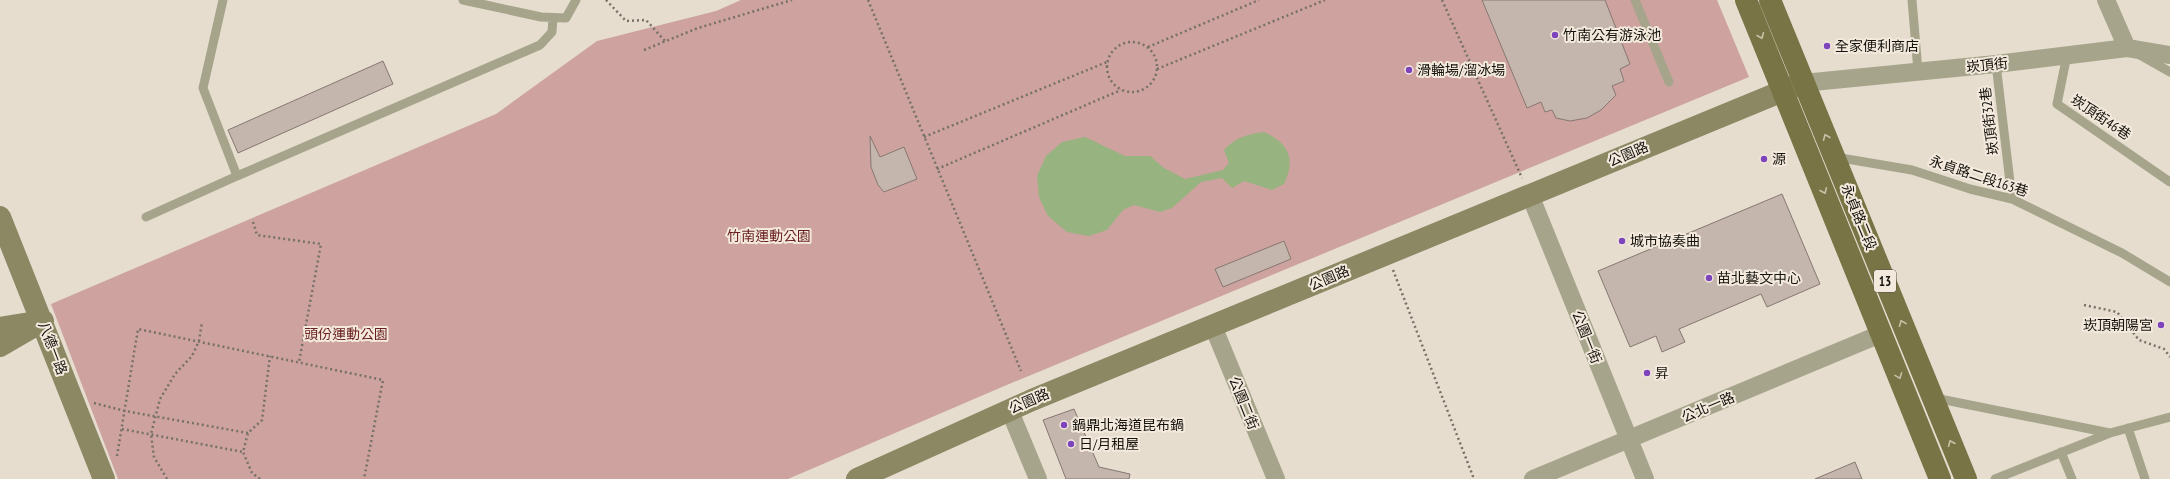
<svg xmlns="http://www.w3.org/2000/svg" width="2170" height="479" font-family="'PT Sans Narrow','Noto Sans TC',sans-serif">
<rect width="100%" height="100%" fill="#e6ddcf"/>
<!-- green -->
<path fill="#cda29f" d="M 741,0 L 1717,0 L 1749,77 L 1002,387 L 788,479 L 118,479 L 51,304 L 496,114 L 597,41 L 716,11 Z"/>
<!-- water -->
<path fill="#97b37f" d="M 1264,132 C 1289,143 1296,159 1284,184 L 1272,190 L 1244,181 L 1232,188 L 1222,178 L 1201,182 L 1172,208 L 1160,212 L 1134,205 L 1123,210 L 1107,230 L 1089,236 L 1067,232 L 1048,216 L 1039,197 L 1037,176 L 1046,156 L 1062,142 L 1085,137 L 1125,156 L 1150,156 L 1164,168 L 1185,179 L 1223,170 L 1229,163 L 1224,150 C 1235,138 1247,134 1264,132 Z"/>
<!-- building -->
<path fill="#c4b5ad" stroke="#867871" d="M 1482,0 L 1605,0 L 1630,64 L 1620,69 L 1624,81 L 1612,86 L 1616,95 L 1601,110 L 1587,118 L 1570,121 L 1556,118 L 1552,110 L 1545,112 L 1541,102 L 1527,108 Z
M 383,61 L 393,84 L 238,153 L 228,130 Z
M 870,136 L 880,157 L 904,147 L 917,179 L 884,192 L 878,185 L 871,167 Z
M 1782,194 L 1820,284 L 1767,307 L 1761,294 L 1679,329 L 1685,342 L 1662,352 L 1656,336 L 1630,347 L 1598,271 Z
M 1284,241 L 1291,259 L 1223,287 L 1215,269 Z
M 1074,409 L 1099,467 L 1130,474 L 1129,479 L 1066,479 L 1043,420 Z
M 1855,462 L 1862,479 L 1815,479 Z"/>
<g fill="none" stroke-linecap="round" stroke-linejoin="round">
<!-- path -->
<path stroke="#777168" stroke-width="2.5" stroke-dasharray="2 3" stroke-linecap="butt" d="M 606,0 L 626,21 L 646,20 L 665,41
M 868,0 L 1021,371
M 1442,0 L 1522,178
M1107 67a25 25 0 1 1 50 0a25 25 0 1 1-50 0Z
M 1148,47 L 1259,0
M 644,50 L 698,28 L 792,0
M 1157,69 L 1325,0
M 924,137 L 1107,62
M 937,169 L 1121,90
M 253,222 L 257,235 L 321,244 L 299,362
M 1393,270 L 1474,479
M 2084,305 L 2117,312 L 2139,340 L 2164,349 L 2170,357
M 94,403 L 125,411 L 248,433
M 122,429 L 243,452
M 117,456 L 138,329 L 383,380 L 364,479
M 167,479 L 154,457 L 151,434 L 160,399 L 175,374 L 192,356 L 199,341 L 202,322
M 260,479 L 252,473 L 243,452 L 248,433 L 262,420 L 270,356"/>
<!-- lane -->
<path stroke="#a6a58c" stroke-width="9" d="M 223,0 L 203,88 L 237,176 L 540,45 L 552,32 L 553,18
M 463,0 L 541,17 L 566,18 L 576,0
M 1635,0 L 1669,82
M 1912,0 L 1918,71
M 2067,55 L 2057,104 L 2170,182
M 2140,55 L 2170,72
M 1996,64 L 2012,199
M 1835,157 L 1912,170 L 1970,189 L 2012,199 L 2122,253 L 2170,282
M 146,217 L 237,176
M 1935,398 L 2110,433
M 2128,428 L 2145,479
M 2061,452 L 2072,479
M 1995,479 L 2110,433 L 2170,417"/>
<!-- street -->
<path stroke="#a6a58c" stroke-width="18" d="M 2106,0 L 2127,48
M 1803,83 L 1996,64 L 2127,48 L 2170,55
M 1530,195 L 1645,479
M 1213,326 L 1276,479
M 1009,409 L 1038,479
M 1533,479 L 1883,333"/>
<!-- secondary -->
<path stroke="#8b8863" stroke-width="22" d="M 0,217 L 104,479
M 0,328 L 36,322
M 0,346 L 43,321
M 857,479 L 1032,400 L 1800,84"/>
<!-- primary -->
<path stroke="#787445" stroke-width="22" d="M 1746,0 L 1940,479
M 1770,0 L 1966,479"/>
</g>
<!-- one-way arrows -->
<defs><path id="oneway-chevron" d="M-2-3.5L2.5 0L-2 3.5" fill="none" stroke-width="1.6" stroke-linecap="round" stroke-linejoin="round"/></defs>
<g stroke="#c8c1a8">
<use href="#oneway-chevron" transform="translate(1761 36) rotate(67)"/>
<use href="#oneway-chevron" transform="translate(1826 137) rotate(-112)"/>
<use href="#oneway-chevron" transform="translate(1824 191) rotate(67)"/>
<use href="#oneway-chevron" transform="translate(1902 323) rotate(-112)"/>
<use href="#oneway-chevron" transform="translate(1899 376) rotate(69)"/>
<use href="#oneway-chevron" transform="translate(1951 443) rotate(-113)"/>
</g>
<!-- markers -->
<g fill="#7d44bb" stroke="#f3eadd" stroke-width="1.5">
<circle cx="1555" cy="35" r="4"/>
<circle cx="1827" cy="46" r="4"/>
<circle cx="1409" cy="70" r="4"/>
<circle cx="1764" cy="159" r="4"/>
<circle cx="1622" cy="241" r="4"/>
<circle cx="1709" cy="278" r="4"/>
<circle cx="2161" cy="325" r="4"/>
<circle cx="1647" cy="373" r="4"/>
<circle cx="1064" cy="425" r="4"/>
<circle cx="1071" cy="444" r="4"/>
</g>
<g text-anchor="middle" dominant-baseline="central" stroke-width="4" stroke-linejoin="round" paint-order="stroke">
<!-- shield labels -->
<rect fill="#f3eadd" stroke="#58534b" stroke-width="1" x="1874" y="270" width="22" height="22" rx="3"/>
<g font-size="13" font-weight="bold" fill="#15120d">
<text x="1885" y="281">13</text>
</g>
<!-- poi labels -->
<g font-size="14" fill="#15120d" stroke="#f3eadd" text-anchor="start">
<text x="1563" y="35">竹南公有游泳池</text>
<text x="1835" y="46">全家便利商店</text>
<text x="1417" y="70">滑輪場/溜冰場</text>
<text x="1772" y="159">源</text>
<text x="1630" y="241">城市協奏曲</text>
<text x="1717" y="278">苗北藝文中心</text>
<text x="2153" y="325" text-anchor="end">崁頂朝陽宮</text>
<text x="1655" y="373">昇</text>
<text x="1072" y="425">鍋鼎北海道昆布鍋</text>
<text x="1079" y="444">日/月租屋</text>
</g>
<!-- street labels -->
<g font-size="14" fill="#15120d" stroke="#f3eadd">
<text transform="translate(1987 65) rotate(-6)">崁頂街</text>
<text transform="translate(2101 117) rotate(34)">崁頂街46巷</text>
<text transform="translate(1989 121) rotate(-97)">崁頂街32巷</text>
<text transform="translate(1628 154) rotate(-23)">公園路</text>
<text transform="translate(1979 176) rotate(18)">永貞路二段163巷</text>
<text transform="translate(1859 217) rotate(68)">永貞路二段</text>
<text transform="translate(1329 278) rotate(-23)">公園路</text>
<text transform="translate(1587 337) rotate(68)">公園一街</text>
<text transform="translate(53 348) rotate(69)">八德一路</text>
<text transform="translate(1029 401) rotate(-23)">公園路</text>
<text transform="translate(1244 403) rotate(68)">公園二街</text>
<text transform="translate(1708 407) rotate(-23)">公北一路</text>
</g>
<!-- park labels -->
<g font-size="14" fill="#681d1e" stroke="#f3eadd">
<text x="769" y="236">竹南運動公園</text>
<text x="346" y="334">頭份運動公園</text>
</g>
</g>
</svg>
